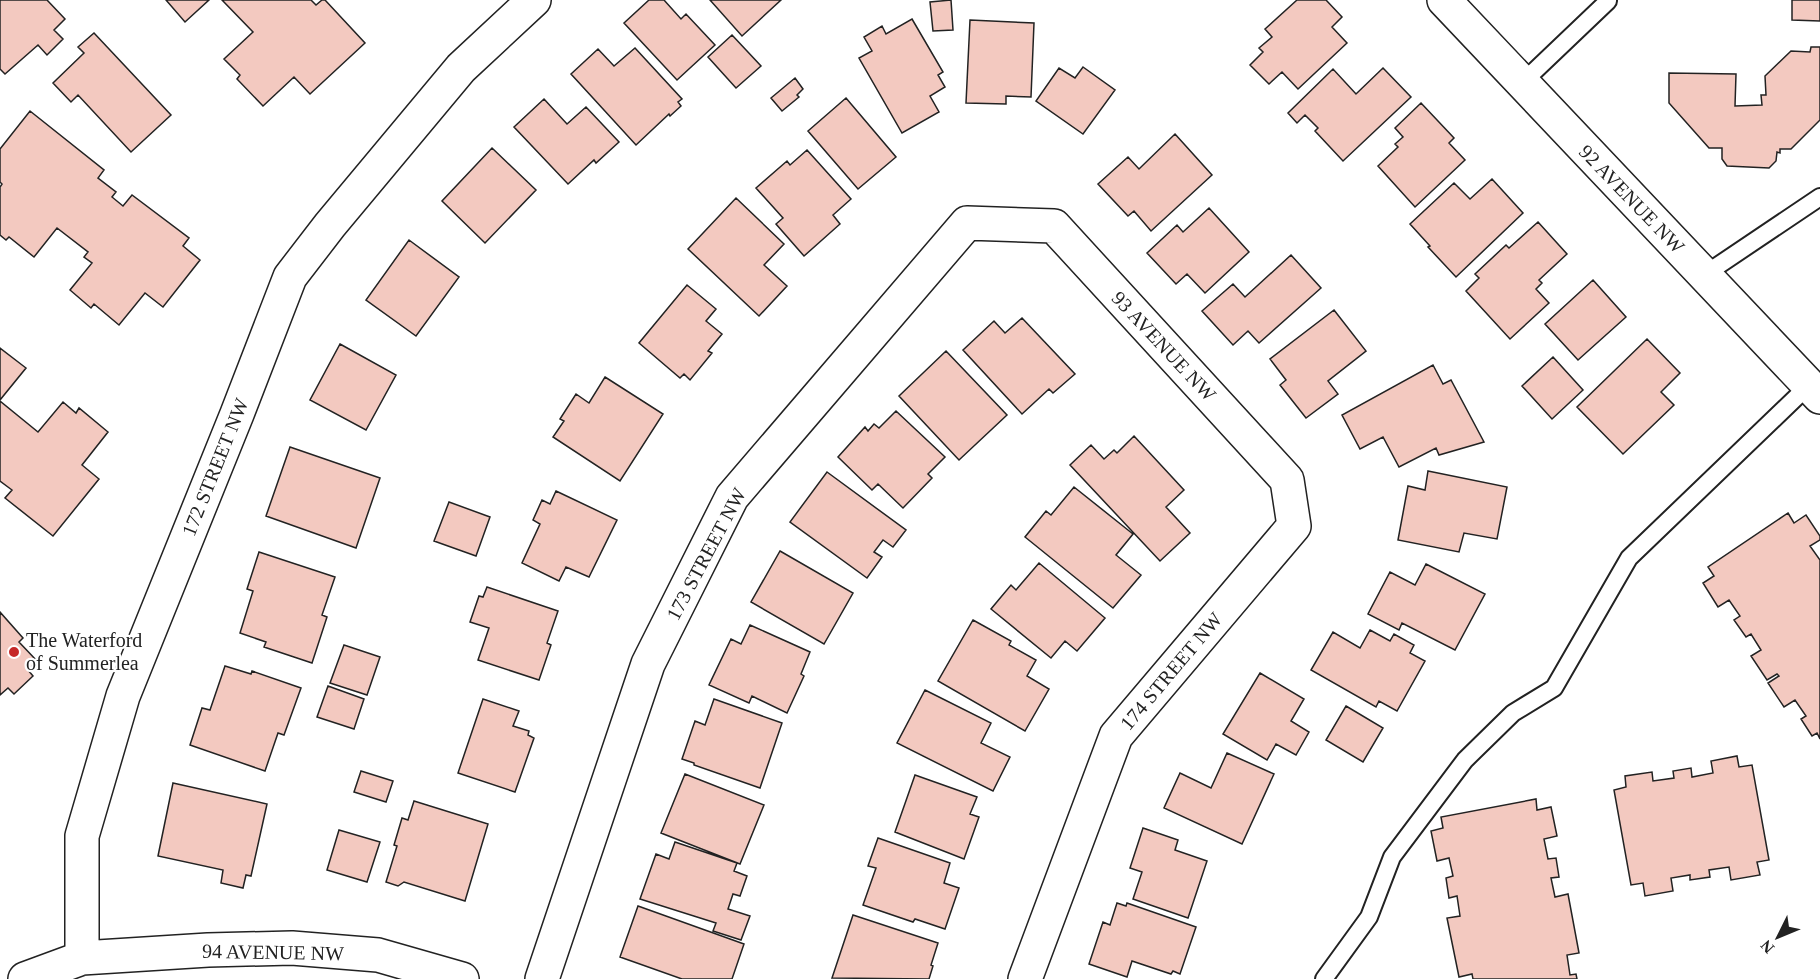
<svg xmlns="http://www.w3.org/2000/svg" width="1820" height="979" font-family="'Times New Roman',serif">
<rect width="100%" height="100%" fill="#fff"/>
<!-- building -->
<path fill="#f3c9c0" stroke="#222" stroke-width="1.5" d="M 0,0 L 47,0 L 65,19 L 54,30 L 63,39 L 47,55 L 38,45 L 5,74 L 0,69 Z
M 166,0 L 209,0 L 185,22 Z
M 222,0 L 311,0 L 316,5 L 322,0 L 325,0 L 365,43 L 310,94 L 294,77 L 263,106 L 237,79 L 240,75 L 224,59 L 253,32 Z
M 649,0 L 664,0 L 681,19 L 686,14 L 715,45 L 677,80 L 624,23 Z
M 710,0 L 781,0 L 742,36 Z
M 951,0 L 953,30 L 933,31 L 930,2 Z
M 1297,0 L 1326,0 L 1342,17 L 1332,27 L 1347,43 L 1298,89 L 1282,72 L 1269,84 L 1250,65 L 1263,52 L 1259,48 L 1272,37 L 1265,29 Z
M 1792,0 L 1820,0 L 1820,21 L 1792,20 Z
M 912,19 L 943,72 L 938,75 L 945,87 L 930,96 L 939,112 L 902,133 L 859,58 L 872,51 L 864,37 L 882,26 L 886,34 Z
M 970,20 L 1034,23 L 1031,97 L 1006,96 L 1006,104 L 966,103 Z
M 94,33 L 171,115 L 131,152 L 78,95 L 71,102 L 53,83 L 84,53 L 78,47 Z
M 732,35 L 761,66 L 736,88 L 708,57 Z
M 1811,47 L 1820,47 L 1820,120 L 1791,149 L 1780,149 L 1780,153 L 1777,152 L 1776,161 L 1769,168 L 1727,166 L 1722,159 L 1722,148 L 1709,148 L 1669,103 L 1669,73 L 1736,74 L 1735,106 L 1762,105 L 1761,95 L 1766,95 L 1765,76 L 1791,51 L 1810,52 Z
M 635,48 L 682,99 L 678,102 L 681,106 L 670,116 L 669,114 L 636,145 L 571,74 L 598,49 L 614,66 Z
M 1083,67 L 1115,90 L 1083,134 L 1036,101 L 1059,68 L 1075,78 Z
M 1383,68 L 1411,97 L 1343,161 L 1315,131 L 1318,128 L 1305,115 L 1297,123 L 1288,113 L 1333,69 L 1356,94 Z
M 795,78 L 803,89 L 797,95 L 799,97 L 782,111 L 771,98 Z
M 846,98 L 896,157 L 858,189 L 808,131 Z
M 544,99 L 567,124 L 586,107 L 619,142 L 596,163 L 594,160 L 568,184 L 514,127 Z
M 1421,103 L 1454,138 L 1449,143 L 1465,160 L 1415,207 L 1378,166 L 1398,147 L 1395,144 L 1403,137 L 1395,128 Z
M 30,111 L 104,170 L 98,178 L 116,192 L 112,197 L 123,206 L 132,195 L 189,238 L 183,246 L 200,260 L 163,307 L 145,293 L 119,325 L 94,304 L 91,308 L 70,290 L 92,263 L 84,257 L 88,252 L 57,228 L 34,257 L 9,237 L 6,240 L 0,235 L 0,187 L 2,184 L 0,182 L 0,149 Z
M 1175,134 L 1212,175 L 1151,231 L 1134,211 L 1128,216 L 1098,184 L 1128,157 L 1139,169 Z
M 492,148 L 536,190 L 485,243 L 442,201 Z
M 807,150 L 851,199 L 833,215 L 840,224 L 804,256 L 776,224 L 783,218 L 756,188 L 787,161 L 790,165 Z
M 1492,179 L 1523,213 L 1456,277 L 1428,247 L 1430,246 L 1410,224 L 1454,183 L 1470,199 Z
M 736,198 L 784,244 L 764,265 L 787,286 L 759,316 L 688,249 Z
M 1209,208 L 1249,252 L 1205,293 L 1187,274 L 1176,284 L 1147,253 L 1177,225 L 1183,232 Z
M 1538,222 L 1567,254 L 1539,280 L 1542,283 L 1536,289 L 1549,303 L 1510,339 L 1466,291 L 1479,278 L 1475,274 L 1506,245 L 1509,248 Z
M 409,240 L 459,277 L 416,336 L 366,300 Z
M 1291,255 L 1321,288 L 1259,343 L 1248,331 L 1233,345 L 1202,311 L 1233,284 L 1245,297 Z
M 1593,280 L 1626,317 L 1578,360 L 1545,324 Z
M 687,285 L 716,309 L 706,321 L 722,334 L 708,351 L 712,353 L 690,380 L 684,374 L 680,378 L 639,343 Z
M 1334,310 L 1366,351 L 1328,381 L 1338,394 L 1306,418 L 1280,385 L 1286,380 L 1270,359 Z
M 1022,318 L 1075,374 L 1053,393 L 1049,389 L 1022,414 L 963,350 L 994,321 L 1005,333 Z
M 1647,339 L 1680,373 L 1661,392 L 1674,405 L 1623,454 L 1577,407 Z
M 340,344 L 396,375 L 366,430 L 310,400 Z
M 0,348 L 26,368 L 0,400 Z
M 946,351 L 1007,415 L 959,460 L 899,396 Z
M 1553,357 L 1583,390 L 1552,419 L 1522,386 Z
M 1433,365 L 1443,384 L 1451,380 L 1484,442 L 1439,455 L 1436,448 L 1399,467 L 1383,437 L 1360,449 L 1342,415 Z
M 605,377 L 663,414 L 620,481 L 553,437 L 564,421 L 560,419 L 576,394 L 589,403 Z
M 0,401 L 38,432 L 63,402 L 76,413 L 79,408 L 108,432 L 82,465 L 99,479 L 53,536 L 5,498 L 12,490 L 0,481 Z
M 896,411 L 945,457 L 928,474 L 932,478 L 903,508 L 878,484 L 872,490 L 838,457 L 865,427 L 868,431 L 874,424 L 879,428 Z
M 1134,436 L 1184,490 L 1166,507 L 1190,533 L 1160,561 L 1070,465 L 1091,445 L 1104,459 L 1114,450 L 1117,453 Z
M 290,447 L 380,478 L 356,548 L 266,516 Z
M 1428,471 L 1507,487 L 1497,539 L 1464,533 L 1459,552 L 1398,540 L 1408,486 L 1425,490 Z
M 827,472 L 906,530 L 893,547 L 883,540 L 874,552 L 882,557 L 867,578 L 790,522 Z
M 1074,487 L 1133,534 L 1116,555 L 1141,575 L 1113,608 L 1025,537 L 1046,511 L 1051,515 Z
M 556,491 L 617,520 L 589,577 L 566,567 L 559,581 L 522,563 L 540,524 L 533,520 L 542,500 L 550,504 Z
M 449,502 L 490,517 L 476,556 L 434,541 Z
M 1788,513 L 1794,523 L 1806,515 L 1820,536 L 1820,540 L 1810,546 L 1820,560 L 1820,739 L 1817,733 L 1812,736 L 1801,719 L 1806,716 L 1795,700 L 1784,707 L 1768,683 L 1779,676 L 1777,674 L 1767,680 L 1751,656 L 1761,650 L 1751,634 L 1746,637 L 1734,620 L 1740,616 L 1729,600 L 1718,607 L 1703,583 L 1714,576 L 1708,567 Z
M 780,551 L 853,593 L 824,644 L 751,602 Z
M 259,552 L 335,577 L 322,615 L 327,617 L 312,663 L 264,647 L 266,642 L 240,633 L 253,591 L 247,589 Z
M 1039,563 L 1105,618 L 1077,651 L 1065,641 L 1051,658 L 991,609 L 1011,585 L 1016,590 Z
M 1426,564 L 1485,594 L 1455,650 L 1402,623 L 1399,630 L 1368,614 L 1390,572 L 1415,585 Z
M 487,587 L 558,611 L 547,643 L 551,645 L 539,680 L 478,660 L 489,628 L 470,622 L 479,596 L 483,597 Z
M 0,612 L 23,638 L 19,642 L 37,661 L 28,670 L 33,676 L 14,694 L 8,688 L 0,695 Z
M 973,620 L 1011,641 L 1009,645 L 1036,660 L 1027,676 L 1049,689 L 1025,731 L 938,681 Z
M 750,625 L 810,652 L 801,674 L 804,676 L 787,713 L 752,696 L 749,703 L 709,685 L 731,639 L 741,644 Z
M 1370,630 L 1390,641 L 1394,634 L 1414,645 L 1410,653 L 1425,661 L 1397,711 L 1379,701 L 1376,707 L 1311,670 L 1333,632 L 1360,648 Z
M 344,645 L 380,657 L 367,695 L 330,683 Z
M 225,666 L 251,674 L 252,671 L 301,688 L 284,735 L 278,733 L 265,771 L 190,745 L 202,708 L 210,710 Z
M 1260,673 L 1304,699 L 1291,721 L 1309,732 L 1296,755 L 1276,744 L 1267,760 L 1223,734 Z
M 328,686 L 364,699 L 354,729 L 317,717 Z
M 925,690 L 991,723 L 981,743 L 1010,757 L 993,791 L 897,743 Z
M 483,699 L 519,711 L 513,726 L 529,731 L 528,735 L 534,738 L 515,792 L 458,773 Z
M 714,699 L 782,723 L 760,788 L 694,765 L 694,763 L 682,759 L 695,721 L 705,725 Z
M 1346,706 L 1383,728 L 1363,762 L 1326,740 Z
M 1227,753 L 1274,774 L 1242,844 L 1164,808 L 1180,773 L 1211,788 Z
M 1737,756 L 1739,767 L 1752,765 L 1769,860 L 1757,862 L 1760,875 L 1731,880 L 1729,867 L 1709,870 L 1710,877 L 1690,880 L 1690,875 L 1671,878 L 1673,891 L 1645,896 L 1643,883 L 1631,885 L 1614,790 L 1626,787 L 1625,776 L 1652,772 L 1653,781 L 1674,778 L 1673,771 L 1691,768 L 1692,777 L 1713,773 L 1711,761 Z
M 361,771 L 393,781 L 386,802 L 354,792 Z
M 685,774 L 764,805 L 740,864 L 661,833 Z
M 915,775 L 977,797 L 970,814 L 979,817 L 964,859 L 895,832 Z
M 173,783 L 267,804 L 251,876 L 246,875 L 243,888 L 221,883 L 223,870 L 158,856 Z
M 1536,799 L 1537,810 L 1551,807 L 1557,836 L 1544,839 L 1548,859 L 1556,858 L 1559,877 L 1551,878 L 1555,897 L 1568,894 L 1579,953 L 1567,955 L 1570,975 L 1576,974 L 1577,979 L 1473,979 L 1472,974 L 1459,977 L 1447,918 L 1460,916 L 1457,896 L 1449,898 L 1446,878 L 1453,876 L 1449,858 L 1437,861 L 1431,831 L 1443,828 L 1441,817 Z
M 414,801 L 488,824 L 465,901 L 404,882 L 398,886 L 386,882 L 397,846 L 394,845 L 402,818 L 408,820 Z
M 1143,828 L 1178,840 L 1175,850 L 1207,861 L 1188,918 L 1133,899 L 1142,872 L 1130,868 Z
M 339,830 L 380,842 L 367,882 L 327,870 Z
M 878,838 L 950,863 L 944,883 L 959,888 L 945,929 L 915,919 L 913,922 L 863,905 L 876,868 L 868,866 Z
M 675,842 L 737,863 L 734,871 L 747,876 L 740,896 L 733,894 L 728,909 L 750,916 L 741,940 L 713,931 L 716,923 L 640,899 L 656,854 L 669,859 Z
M 1117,903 L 1126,906 L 1127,903 L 1196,927 L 1180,974 L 1173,971 L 1171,974 L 1132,961 L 1127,977 L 1089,964 L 1103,922 L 1110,925 Z
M 638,906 L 744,944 L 732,979 L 682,979 L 620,957 Z
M 853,915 L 938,943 L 931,965 L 933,966 L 929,979 L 832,978 Z"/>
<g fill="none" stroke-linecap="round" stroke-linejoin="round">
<!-- lane casing -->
<g stroke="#222" stroke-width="20">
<path id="lane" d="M 1522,83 L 1608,1
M 1704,275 L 1820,197
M 1324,979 L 1369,917 L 1392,857 L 1465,760 L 1513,713 L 1554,688 L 1629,558 L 1809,385"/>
</g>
<!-- street casing -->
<g stroke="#222" stroke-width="36">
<path id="street" d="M 1444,0 L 1820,397
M 82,958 L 82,836 L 123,696 L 237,414 L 290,277 L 330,225 L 461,68 L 534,0
M 25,979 L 82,958 L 208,950 L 292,948 L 378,955 L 462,979
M 542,979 L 648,664 L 732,497 L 967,223 L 1054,226 L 1287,480 L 1294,526 L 1116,736 L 1025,979"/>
</g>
<!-- lane -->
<use href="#lane" stroke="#fff" stroke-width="16"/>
<!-- street -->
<use href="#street" stroke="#fff" stroke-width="33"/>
</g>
<!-- markers -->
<circle fill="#c62828" stroke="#fff" stroke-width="2" cx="14" cy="652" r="6"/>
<g text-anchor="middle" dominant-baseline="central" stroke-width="4.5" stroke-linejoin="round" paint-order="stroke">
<!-- street labels -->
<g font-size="20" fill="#222" stroke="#fff">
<text transform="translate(1632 199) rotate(46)">92 AVENUE NW</text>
<text transform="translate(1164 346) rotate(47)">93 AVENUE NW</text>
<text transform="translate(215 467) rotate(-68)">172 STREET NW</text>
<text transform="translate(706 554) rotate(-62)">173 STREET NW</text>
<text transform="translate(1171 671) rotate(-50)">174 STREET NW</text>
<text transform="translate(273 952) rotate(1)">94 AVENUE NW</text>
</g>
<!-- poi labels -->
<g font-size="20" fill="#222" stroke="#fff" text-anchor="start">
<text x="26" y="640">The Waterford<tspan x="26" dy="23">of Summerlea</tspan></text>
</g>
</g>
<!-- north arrow -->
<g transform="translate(1778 937) rotate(227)" stroke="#ffffff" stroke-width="4.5" paint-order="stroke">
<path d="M0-4.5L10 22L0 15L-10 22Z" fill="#222222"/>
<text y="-9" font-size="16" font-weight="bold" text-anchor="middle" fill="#222222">N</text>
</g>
</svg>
